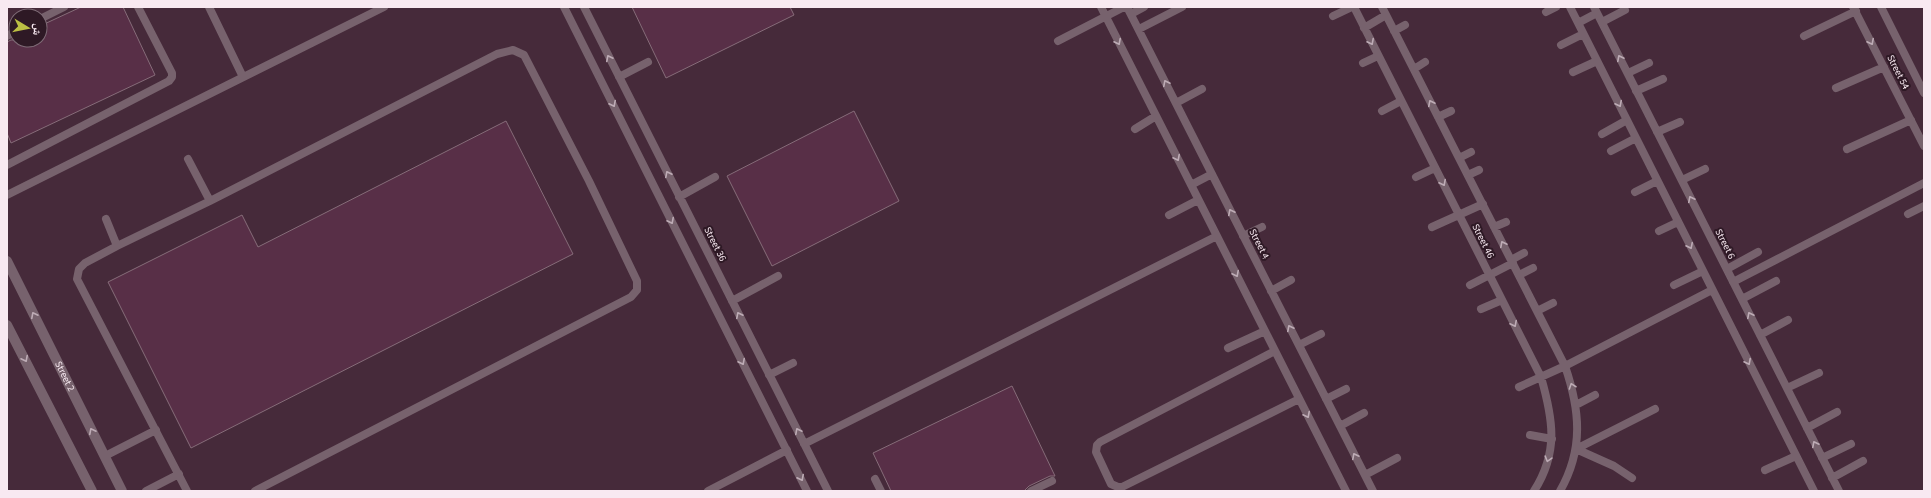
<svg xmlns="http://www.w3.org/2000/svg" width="1931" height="498" font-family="'Source Sans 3','Noto Naskh Arabic',sans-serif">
<rect width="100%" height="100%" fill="#38222e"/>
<!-- built -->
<path fill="#462a3a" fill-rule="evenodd" d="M 7,7 L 1924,7 L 1924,491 L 7,491 ZM 16,16 L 40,16 L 40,40 L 16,40 Z"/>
<!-- building -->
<path fill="#582f47" stroke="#866c79" d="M 81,7 L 123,7 L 155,75 L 11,143 L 7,133 L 7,42 L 11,40 L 40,40 L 40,26 Z
M 632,7 L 790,7 L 794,15 L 666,78 Z
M 854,111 L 899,201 L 772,266 L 727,176 Z
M 506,121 L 573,254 L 191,448 L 108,282 L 242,215 L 258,247 Z
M 1012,386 L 1055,476 L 1050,476 L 1029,486 L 1024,491 L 891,491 L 873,453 Z"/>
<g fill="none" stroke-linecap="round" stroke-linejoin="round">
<!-- lane -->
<path stroke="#77626d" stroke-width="8" d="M 209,7 L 243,77
M 564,7 L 807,491
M 584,7 L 828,491
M 1101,7 L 1346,491
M 1127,7 L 1373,491
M 1354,7 L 1541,377 C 1553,419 1559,452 1534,491
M 1382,7 L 1565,366 C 1580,410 1584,449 1560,491
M 1570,7 L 1814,491
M 1594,7 L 1839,491
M 1853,7 L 1924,146
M 1881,7 L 1924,93
M 1546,12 L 1556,7
M 1131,14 L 1144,7
M 1333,16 L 1352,7
M 40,19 L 64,7
M 1602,22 L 1625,10
M 1578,23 L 1597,13
M 1364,28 L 1386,15
M 1139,29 L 1182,7
M 1394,31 L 1405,25
M 7,36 L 16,31
M 1804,36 L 1856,11
M 1058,41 L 1124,7
M 1561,45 L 1583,34
M 1363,63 L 1378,56
M 1414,69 L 1425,62
M 1573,72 L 1597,61
M 1628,73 L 1649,63
M 619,77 L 648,62
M 1836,88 L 1884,67
M 1636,91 L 1663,79
M 1176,103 L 1202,89
M 1382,111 L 1401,101
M 1438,117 L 1451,111
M 1135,129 L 1156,116
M 1657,132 L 1680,122
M 1602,134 L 1627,120
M 1847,149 L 1911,120
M 1611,151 L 1636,138
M 1459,158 L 1471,152
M 188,159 L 210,201
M 7,165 L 169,81 L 172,77 L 172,73 L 138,7
M 1468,175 L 1479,170
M 1416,177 L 1435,168
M 1682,180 L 1705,169
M 1191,185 L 1212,174
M 1635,192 L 1657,181
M 7,195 L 384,7
M 679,197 L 715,177
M 1908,214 L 1924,206
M 1169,215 L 1198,200
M 106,219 L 117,246
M 1432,227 L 1483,204
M 1494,227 L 1506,222
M 1659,231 L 1678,222
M 1243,236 L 1262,227
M 1511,260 L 1524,253
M 1727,269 L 1758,252
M 1519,275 L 1533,268
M 1733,282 L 1924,183
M 1470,285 L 1513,263
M 1674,285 L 1703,271
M 1271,291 L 1291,280
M 1742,299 L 1776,281
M 732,301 L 778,276
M 1481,309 L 1502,300
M 1537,311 L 1553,303
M 1760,335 L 1788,320
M 1299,345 L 1321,334
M 1228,348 L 1265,331
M 1275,351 L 1100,442 L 1097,445 L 1096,452 L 1111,484 L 1118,487 L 1122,487 L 1299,399
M 769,375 L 793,363
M 1519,387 L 1565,366 L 1712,290
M 1787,388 L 1819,373
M 1326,399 L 1346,389
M 1576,405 L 1595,395
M 1340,426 L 1364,413
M 1807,428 L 1837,412
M 1530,435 L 1552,439
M 804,444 L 1217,236
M 1576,449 L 1655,409
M 1576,449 L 1614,466 L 1632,478
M 105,456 L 156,430
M 1822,458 L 1851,444
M 1765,470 L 1796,456
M 1365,475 L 1397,458
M 1832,478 L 1863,461
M 875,479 L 881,491
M 146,491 L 179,474
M 187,491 L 77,279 L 79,269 L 85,263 L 117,246 L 210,201 L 497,54 L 513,50 L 524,55 L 589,181 L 637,281 L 637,290 L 631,297 L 255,491
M 708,491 L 787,450
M 1031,491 L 1052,481"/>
<!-- street -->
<g stroke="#77626d" stroke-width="10">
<path id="s1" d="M 7,261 L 122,491"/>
<path d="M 7,325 L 92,491"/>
</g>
</g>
<!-- one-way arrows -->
<defs><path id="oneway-chevron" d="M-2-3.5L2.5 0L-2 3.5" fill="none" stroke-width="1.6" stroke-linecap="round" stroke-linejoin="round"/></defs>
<g stroke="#beacb6">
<use href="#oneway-chevron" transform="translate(1118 42) rotate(63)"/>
<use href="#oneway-chevron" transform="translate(1371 42) rotate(63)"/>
<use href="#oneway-chevron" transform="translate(1871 42) rotate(63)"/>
<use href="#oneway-chevron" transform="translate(609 58) rotate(-117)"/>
<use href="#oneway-chevron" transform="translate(1620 58) rotate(-117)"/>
<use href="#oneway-chevron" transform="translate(1166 83) rotate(-117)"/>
<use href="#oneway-chevron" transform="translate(1431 103) rotate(-117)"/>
<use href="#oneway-chevron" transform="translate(613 104) rotate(63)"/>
<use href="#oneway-chevron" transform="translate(1619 104) rotate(63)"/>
<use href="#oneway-chevron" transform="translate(1177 158) rotate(63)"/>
<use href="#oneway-chevron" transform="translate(668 174) rotate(-117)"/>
<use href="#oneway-chevron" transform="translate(1443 183) rotate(63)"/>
<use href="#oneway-chevron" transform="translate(1691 199) rotate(-117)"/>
<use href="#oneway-chevron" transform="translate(1231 212) rotate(-117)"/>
<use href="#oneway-chevron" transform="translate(671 221) rotate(63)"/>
<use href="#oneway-chevron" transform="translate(1503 244) rotate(-117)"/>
<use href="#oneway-chevron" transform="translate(1690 246) rotate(64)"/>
<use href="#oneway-chevron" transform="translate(1236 274) rotate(63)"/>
<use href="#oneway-chevron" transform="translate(34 315) rotate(-117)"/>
<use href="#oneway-chevron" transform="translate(739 315) rotate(-117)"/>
<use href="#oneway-chevron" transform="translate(1750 315) rotate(-117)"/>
<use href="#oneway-chevron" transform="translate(1514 324) rotate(63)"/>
<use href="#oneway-chevron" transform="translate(1290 328) rotate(-117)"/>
<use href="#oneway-chevron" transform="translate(25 359) rotate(63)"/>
<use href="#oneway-chevron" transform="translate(742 362) rotate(63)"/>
<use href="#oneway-chevron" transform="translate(1748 362) rotate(63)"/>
<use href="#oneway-chevron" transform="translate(1572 386) rotate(-109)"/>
<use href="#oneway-chevron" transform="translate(1307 415) rotate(63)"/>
<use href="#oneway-chevron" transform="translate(92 431) rotate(-117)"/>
<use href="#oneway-chevron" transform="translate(798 431) rotate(-117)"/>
<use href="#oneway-chevron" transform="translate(1815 444) rotate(-117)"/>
<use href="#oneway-chevron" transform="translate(1355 456) rotate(-117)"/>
<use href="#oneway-chevron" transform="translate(1548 459) rotate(106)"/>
<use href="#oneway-chevron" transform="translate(801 478) rotate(63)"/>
</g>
<g text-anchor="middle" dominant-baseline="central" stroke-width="4" stroke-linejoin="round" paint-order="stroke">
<!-- street labels -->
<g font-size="10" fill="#f8e9f1" stroke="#2e1925">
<text transform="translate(1898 72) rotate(63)">Street 54</text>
<text transform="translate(1483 241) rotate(63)">Street 46</text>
<text transform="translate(715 244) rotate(63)">Street 36</text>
<text transform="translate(1259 244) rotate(63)">Street 4</text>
<text transform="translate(1725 244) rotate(63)">Street 6</text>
<text stroke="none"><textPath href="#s1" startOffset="129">Street 2</textPath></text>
</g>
</g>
<!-- border -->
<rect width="1931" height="498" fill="none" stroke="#f8e9f1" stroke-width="16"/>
<!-- north arrow -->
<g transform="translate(28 28) rotate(100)"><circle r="19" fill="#2e1925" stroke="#7f6c77"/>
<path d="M0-3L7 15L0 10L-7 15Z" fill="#bcbf44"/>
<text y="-6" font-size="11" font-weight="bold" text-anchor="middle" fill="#f8e9f1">ش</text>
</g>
</svg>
